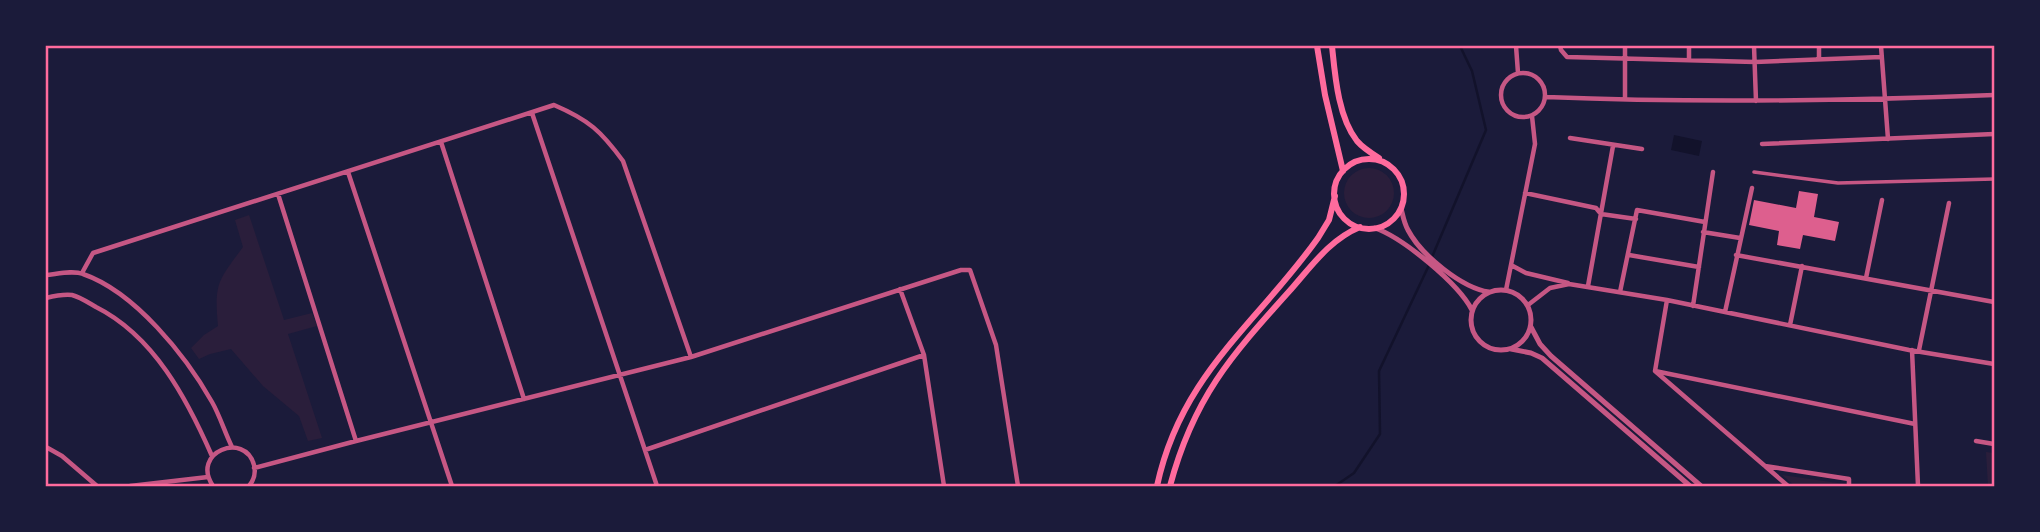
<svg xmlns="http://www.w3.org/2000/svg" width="2040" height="532" font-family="Spectral,serif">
<rect width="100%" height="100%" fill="#1b1b3a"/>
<!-- green -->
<path fill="#2a1e3b" d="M1344 193a25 25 0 1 1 50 0a25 25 0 1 1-50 0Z
M 249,215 L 284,320 L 312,313 L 317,326 L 288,334 L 322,438 L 308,441 L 299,416 L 263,386 L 231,349 L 210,354 L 199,359 L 191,348 L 204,335 L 218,326 C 214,283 218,281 243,247 L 235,220 Z
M 1986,452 L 1994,453 L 1994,486 L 1988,486 Z
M 1782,475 L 1845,484 L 1845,486 L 1795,486 Z"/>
<!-- water -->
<path fill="#12122b" d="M 1674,135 L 1702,141 L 1699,156 L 1671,150 Z"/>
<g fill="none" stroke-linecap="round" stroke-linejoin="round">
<!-- stream -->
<path stroke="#12122b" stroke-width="2.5" d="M 1432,257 L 1486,130 L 1472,71 L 1460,46
M 1335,486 L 1354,473 L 1380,434 L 1379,371 L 1430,263"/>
</g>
<!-- building -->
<path fill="#dd5f8e" d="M 1799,191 L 1818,194 L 1814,217 L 1839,222 L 1835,241 L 1803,235 L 1800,249 L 1777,245 L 1779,231 L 1749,225 L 1754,200 L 1796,208 Z"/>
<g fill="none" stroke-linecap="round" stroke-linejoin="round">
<!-- pedestrian -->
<path stroke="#c65784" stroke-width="3.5" d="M 1754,172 L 1838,183 L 1994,179"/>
<!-- minor -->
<path stroke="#c65784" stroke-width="4.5" d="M 1516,46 L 1518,73
M 1560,46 L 1561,50 L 1567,57 L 1755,62 L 1881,57
M 1689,46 L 1689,59
M 1754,46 L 1756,101
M 1819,46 L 1819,59
M 1881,46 L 1888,139
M1501 95a22 22 0 1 1 44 0a22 22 0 1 1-44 0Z
M 1546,97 C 1695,103 1845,101 1994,95
M 1625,99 L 1625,46
M 532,113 L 657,486
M 1570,138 L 1642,149
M 441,142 L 524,399
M 1762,144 L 1994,134
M 348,172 L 452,486
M 1525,193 L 1596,208 L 1601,214 L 1636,219
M 278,194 L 356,441
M 1703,232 L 1740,238
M 1629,255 L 1699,267
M 1736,255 L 1994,302
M 1511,265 L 1526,273 L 1568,283
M 82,273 L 93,253 L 554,105 C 589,120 601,131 623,161 L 691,357
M 46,275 C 57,274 73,270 83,274 C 135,292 186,356 212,402 C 220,416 225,433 232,447
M 1866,278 L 1882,200
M 1588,286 L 1613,146
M 900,289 L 924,355 L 944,486
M 1506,290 L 1535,144 L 1532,116
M 1620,292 L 1637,210 L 1705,222
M 46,298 C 54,296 63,294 72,295 C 80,297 89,303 96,307 C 154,336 187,399 212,456
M 1667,300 L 1655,371 L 1788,486
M 1528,305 L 1550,288 L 1569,284 L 1667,300 L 1909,350 L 1994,364
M 1693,306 L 1713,172
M 1725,312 L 1752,188
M 1790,325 L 1802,266
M 1912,350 L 1918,486
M 1919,350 L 1949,203
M 1655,371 L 1915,424
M 1976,441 L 1994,444
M 46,447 L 62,456 L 97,486
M 645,450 L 924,355
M 1765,466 L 1849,479 L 1849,486
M 254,468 L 356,441 L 691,357 L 961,270 L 970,270 L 996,345 L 1018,486
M 130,486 L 208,477
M 213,486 C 190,452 245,431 254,465 C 256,473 254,480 249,486"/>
<!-- tertiary -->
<path stroke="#c65784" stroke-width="5" d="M 1401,208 C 1403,216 1404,223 1408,230 C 1421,255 1462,288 1489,292
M 1375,228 C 1403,238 1458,283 1472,310
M1471 320a30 30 0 1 1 60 0a30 30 0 1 1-60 0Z
M 1531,327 L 1540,344 L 1551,356 L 1701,486
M 1511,349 L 1531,353 L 1542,358 L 1690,486"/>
<!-- secondary -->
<path stroke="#ff6b9d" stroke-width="6" d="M 1317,46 L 1325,95 L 1343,171
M 1332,46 C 1335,75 1338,117 1357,141 C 1363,148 1371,153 1379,158
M1334 194a35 35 0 1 1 70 0a35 35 0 1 1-70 0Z
M 1157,486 C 1181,374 1256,325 1318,238 L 1329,220 L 1335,196
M 1170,486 C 1194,396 1232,355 1293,287 C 1313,264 1331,239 1360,227"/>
</g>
<!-- border -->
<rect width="2040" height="532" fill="none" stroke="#1b1b3a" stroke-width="94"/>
<rect x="47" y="47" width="1946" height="438" fill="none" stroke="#ff6b9d" stroke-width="2.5"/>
</svg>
